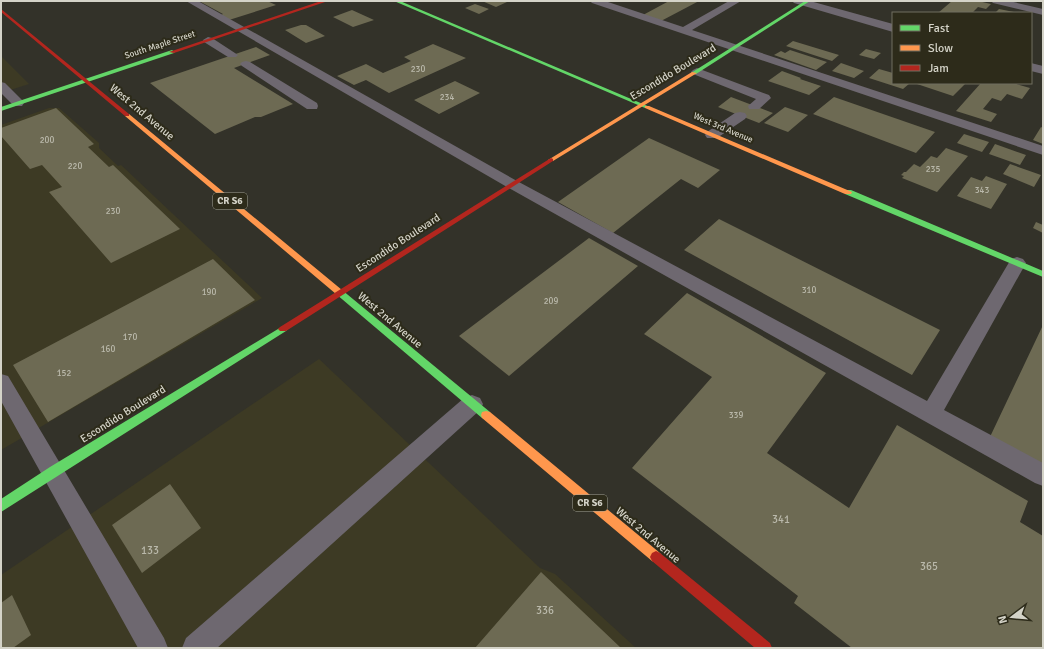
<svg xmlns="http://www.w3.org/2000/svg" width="1044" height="649" font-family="Signika,sans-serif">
<rect width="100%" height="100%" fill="#333229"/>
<!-- built -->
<path fill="#3d3a24" d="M 1,56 L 29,84 L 1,93 Z
M 49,108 L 59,108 L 99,143 L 99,148 L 118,166 L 121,165 L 262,298 L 1,450 L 1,125 Z
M 319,359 L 540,568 L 555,574 L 636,648 L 1,648 L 1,575 Z"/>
<!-- building -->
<path fill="#6d6a53" d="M 199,1 L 267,1 L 276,5 L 229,20 L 221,15 L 223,14 Z
M 482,1 L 504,1 L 507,2 L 496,7 Z
M 669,1 L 699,1 L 661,21 L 643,15 Z
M 952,1 L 978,1 L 991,4 L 986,9 L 978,7 L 972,13 L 938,13 Z
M 475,4 L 489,9 L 479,14 L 465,8 Z
M 999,9 L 1014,12 L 1014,13 L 995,13 Z
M 352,10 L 374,20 L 353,27 L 333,17 Z
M 301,25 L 306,25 L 325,36 L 306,43 L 285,30 Z
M 793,41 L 839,55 L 832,61 L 786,46 Z
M 433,44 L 466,58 L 389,93 L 366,80 L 354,85 L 337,76 L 366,64 L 383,73 L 411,61 L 404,57 Z
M 256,47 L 270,55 L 234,68 L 293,104 L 261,117 L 255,117 L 215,134 L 150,83 Z
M 866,49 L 881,53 L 874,59 L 859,55 Z
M 790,50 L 827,62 L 816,70 L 774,55 L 781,51 L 785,53 Z
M 841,63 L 864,71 L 854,78 L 832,71 Z
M 879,69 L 893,73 L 893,83 L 910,83 L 903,89 L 869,78 Z
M 782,71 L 801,78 L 800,79 L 821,86 L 809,95 L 768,81 Z
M 455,81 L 480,93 L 439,114 L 414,100 Z
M 918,83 L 966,83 L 953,96 L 917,84 Z
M 981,83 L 986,84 L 988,83 L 1013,83 L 1030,88 L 1022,99 L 1007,94 L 1001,101 L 992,98 L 983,109 L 997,114 L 991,122 L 956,111 Z
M 731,97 L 773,113 L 759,123 L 718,107 Z
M 834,97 L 935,132 L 916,153 L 813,114 Z
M 785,107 L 808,115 L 788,132 L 764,123 Z
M 56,108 L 94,144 L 88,147 L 109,167 L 113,165 L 180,229 L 111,263 L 49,192 L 62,187 L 42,165 L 30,169 L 1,136 L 1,128 Z
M 1041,127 L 1043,128 L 1043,144 L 1033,140 Z
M 964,134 L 989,142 L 982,152 L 957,143 Z
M 649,138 L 720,170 L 698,188 L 681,179 L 613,233 L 558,202 Z
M 995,144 L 1026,155 L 1020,165 L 989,154 Z
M 946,148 L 968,156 L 937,192 L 902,178 L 904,176 L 901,175 L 904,172 L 906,172 L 914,164 L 920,167 L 931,156 L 937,158 Z
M 1010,164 L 1041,175 L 1034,187 L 1003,174 Z
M 986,176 L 1007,184 L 991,209 L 957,196 L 971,177 L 982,181 Z
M 719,219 L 940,330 L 912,375 L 684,250 Z
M 1036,222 L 1043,225 L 1043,233 L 1033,228 Z
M 589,238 L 638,266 L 509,376 L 459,336 Z
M 213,259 L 255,300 L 48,422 L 13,365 Z
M 687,293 L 826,373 L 767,453 L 849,508 L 897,425 L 1028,501 L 1020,522 L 1043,536 L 1043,648 L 852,648 L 794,603 L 798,596 L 632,468 L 712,377 L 644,334 Z
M 1043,325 L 1043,470 L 989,439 Z
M 170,484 L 201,528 L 142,573 L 112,525 Z
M 541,572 L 621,648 L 475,648 Z
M 12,595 L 31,635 L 13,648 L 1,648 L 1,603 Z"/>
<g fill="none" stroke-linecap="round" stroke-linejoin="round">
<!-- lane -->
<path fill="#6e6870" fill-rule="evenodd" d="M 186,1 L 198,1 L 517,181 L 927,401 L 1011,259 L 1017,257 L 1023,259 L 1026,263 L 944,410 L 1043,463 L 1043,486 L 1035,483 L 507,187 Z
M 590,1 L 605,1 L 683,27 L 729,1 L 741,1 L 692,30 L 1043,146 L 1043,155 L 592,3 Z
M 991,1 L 1009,1 L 1043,9 L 1043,15 L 993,3 Z
M 208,37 L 212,38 L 238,55 L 236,57 L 228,57 L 204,42 L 203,40 Z
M 246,61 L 250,62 L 317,103 L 318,106 L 317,109 L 307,109 L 242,66 L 240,64 L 242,62 Z
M 697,68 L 769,95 L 771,98 L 759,109 L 749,109 L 748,106 L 756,99 L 693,74 L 691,72 L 693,70 Z
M 1,82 L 5,83 L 22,100 L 24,103 L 22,106 L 14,106 L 1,93 Z
M 740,112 L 745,113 L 747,116 L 745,119 L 717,138 L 707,138 L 705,135 L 707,132 L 735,113 Z
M 1,374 L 8,376 L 164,638 L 168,648 L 138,648 L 1,401 Z
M 472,395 L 480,398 L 483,404 L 480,410 L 217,648 L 182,648 L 186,638 L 464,398 Z"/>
<!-- street -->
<path fill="#6e6870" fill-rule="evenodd" d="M 792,1 L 810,1 L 893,24 L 893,32 L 794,3 Z
M 1031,63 L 1043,66 L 1043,74 L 1031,71 Z"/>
<!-- fast -->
<path fill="#63d668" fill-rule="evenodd" d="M 394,1 L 400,1 L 650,107 L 645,108 Z
M 805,1 L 810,1 L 696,74 L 691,73 Z
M 172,50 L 175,52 L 174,53 L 1,111 L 1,107 Z
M 845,190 L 851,190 L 1043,271 L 1043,277 L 845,194 Z
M 339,289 L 342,290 L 490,412 L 491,415 L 490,418 L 486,419 L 482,418 L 336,294 L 335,292 L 336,290 Z
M 283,326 L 286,327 L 288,329 L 286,331 L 1,512 L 1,499 L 50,467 Z"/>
<!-- slow -->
<path fill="#ff974d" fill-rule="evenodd" d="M 692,72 L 697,73 L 553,161 L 549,161 L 548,160 Z
M 645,106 L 649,106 L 852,192 L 851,194 L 845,194 L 645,108 Z
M 125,114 L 129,114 L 342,290 L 343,292 L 342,294 L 336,294 L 125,116 Z
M 486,411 L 490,412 L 660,553 L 662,557 L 660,561 L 656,563 L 652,561 L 482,418 L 481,415 L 482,412 Z"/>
<!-- jam -->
<path fill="#b3261e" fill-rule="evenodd" d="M 321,1 L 328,1 L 174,53 L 169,52 Z
M 1,9 L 129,114 L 129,116 L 125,116 L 1,12 Z
M 551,158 L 553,159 L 553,161 L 286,331 L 280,331 L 278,329 L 280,327 Z
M 656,551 L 660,553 L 770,643 L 772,648 L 755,648 L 652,561 L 650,557 L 652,553 Z"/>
</g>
<g text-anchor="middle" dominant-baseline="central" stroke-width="4" stroke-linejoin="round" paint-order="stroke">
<!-- far-street labels -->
<g font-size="9" fill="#d4d3c8" stroke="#2d2b1a">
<text transform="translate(160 45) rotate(-18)">South Maple Street</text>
<text transform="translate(723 128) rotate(23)">West 3rd Avenue</text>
</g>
<!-- number labels -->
<g font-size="9" fill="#bab9ab">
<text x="418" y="69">230</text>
<text x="447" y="97">234</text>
<text x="47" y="140">200</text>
<text x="75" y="166">220</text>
<text x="933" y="169">235</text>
<text x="982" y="190">343</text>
<text x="113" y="211">230</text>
<text x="809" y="290">310</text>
<text x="209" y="292">190</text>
<text x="551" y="301">209</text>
<text x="130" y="337">170</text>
<text x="108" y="349">160</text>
<text x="64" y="373">152</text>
<text x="736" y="415">339</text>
</g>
<!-- shield labels -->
<g fill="#2d2b1a" stroke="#a2a194" stroke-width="1">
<rect x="213" y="193" width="34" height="16" rx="3"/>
<rect x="573" y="495" width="34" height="16" rx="3"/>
</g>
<g font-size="10" font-weight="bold" fill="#d4d3c8">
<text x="230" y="201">CR S6</text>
<text x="590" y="503">CR S6</text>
</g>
<!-- street labels -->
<g font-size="11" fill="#d4d3c8" stroke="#2d2b1a">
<text transform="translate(673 72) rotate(-31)">Escondido Boulevard</text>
<text transform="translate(142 112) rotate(40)">West 2nd Avenue</text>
<text transform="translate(398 243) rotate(-33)">Escondido Boulevard</text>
<text transform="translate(390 320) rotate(40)">West 2nd Avenue</text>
<text transform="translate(123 414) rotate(-32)">Escondido Boulevard</text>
<text transform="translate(648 535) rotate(40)">West 2nd Avenue</text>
</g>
<!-- near-number labels -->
<g font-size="11" fill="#bab9ab">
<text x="781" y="519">341</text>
<text x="150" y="550">133</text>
<text x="929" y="566">365</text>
<text x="545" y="610">336</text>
</g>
</g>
<!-- border -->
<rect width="1044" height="649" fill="none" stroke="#d4d3c8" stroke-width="4"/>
<!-- legend -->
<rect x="892" y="12" width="140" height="72" fill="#2d2b1a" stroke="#706e60"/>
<rect x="900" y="25" width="20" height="6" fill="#63d668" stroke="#706e60"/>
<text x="928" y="32" font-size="12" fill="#d4d3c8">Fast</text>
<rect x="900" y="45" width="20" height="6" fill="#ff974d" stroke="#706e60"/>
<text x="928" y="52" font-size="12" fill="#d4d3c8">Slow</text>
<rect x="900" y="65" width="20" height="6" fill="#b3261e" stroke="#706e60"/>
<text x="928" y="72" font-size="12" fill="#d4d3c8">Jam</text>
<!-- north arrow -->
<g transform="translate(1012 617) rotate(254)" stroke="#2d2b1a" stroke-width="3" paint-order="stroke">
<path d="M0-3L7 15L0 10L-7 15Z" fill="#d4d3c8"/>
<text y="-6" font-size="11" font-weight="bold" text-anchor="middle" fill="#d4d3c8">N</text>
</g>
</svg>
